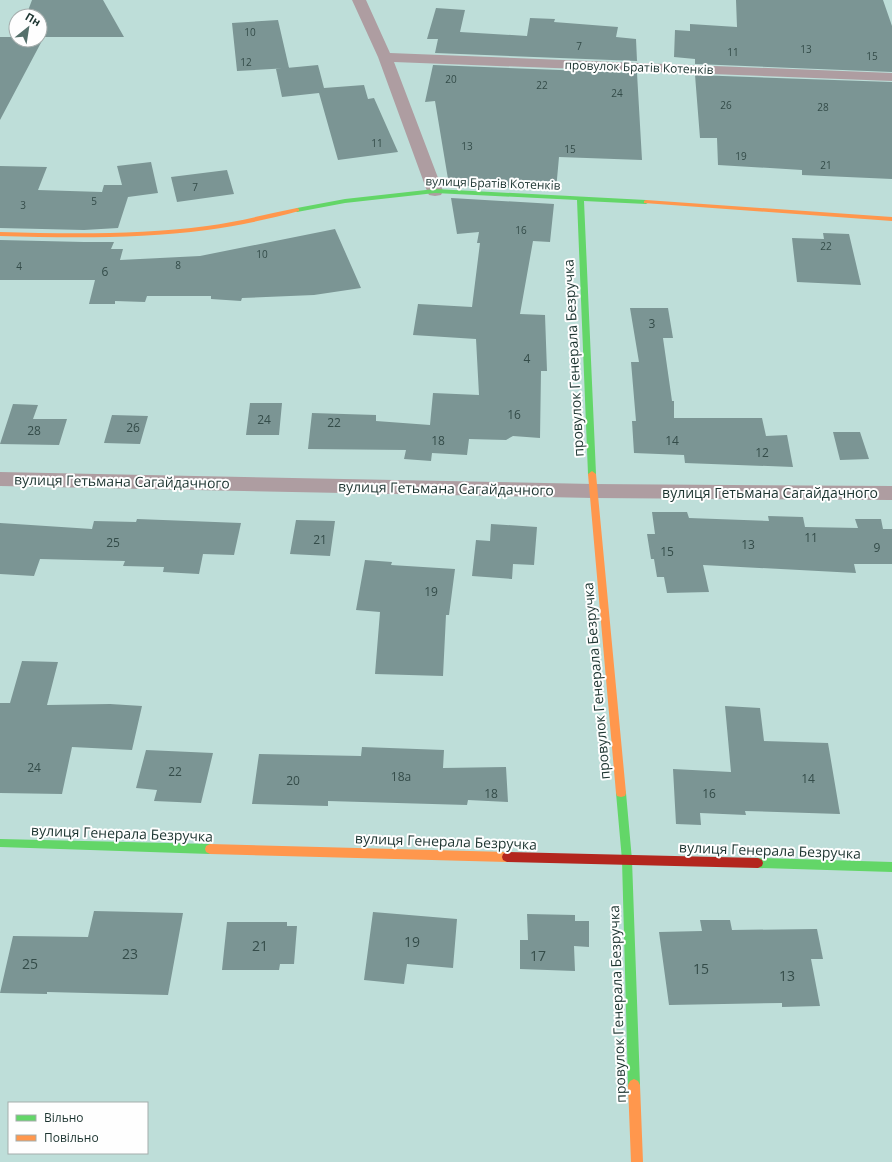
<svg xmlns="http://www.w3.org/2000/svg" width="892" height="1162" font-family="'Open Sans',sans-serif">
<rect width="100%" height="100%" fill="#beded9"/>
<!-- building -->
<path fill="#7b9594" d="M 32,0 L 103,0 L 124,37 L 44,37 L 0,120 L 0,37 L 16,37 L 16,40 L 40,40 L 40,16 L 26,16 Z
M 736,0 L 883,0 L 892,26 L 892,72 L 695,64 L 695,59 L 674,57 L 675,30 L 690,31 L 690,24 L 737,27 Z
M 436,8 L 465,10 L 460,32 L 527,36 L 530,18 L 555,19 L 554,22 L 618,27 L 616,37 L 636,39 L 637,61 L 435,53 L 438,39 L 427,39 Z
M 278,20 L 289,68 L 237,71 L 232,23 Z
M 318,65 L 324,88 L 364,85 L 368,99 L 374,98 L 398,152 L 338,160 L 319,93 L 282,97 L 276,69 Z
M 433,65 L 637,73 L 642,160 L 559,157 L 556,190 L 449,185 L 435,101 L 425,102 Z
M 695,75 L 892,82 L 892,179 L 802,175 L 802,170 L 718,165 L 717,138 L 700,138 Z
M 151,162 L 158,193 L 128,197 L 118,228 L 84,230 L 0,228 L 0,166 L 47,167 L 38,190 L 102,192 L 104,185 L 122,185 L 117,166 Z
M 227,170 L 234,194 L 177,202 L 171,177 Z
M 451,198 L 554,204 L 550,242 L 533,241 L 520,314 L 545,315 L 547,371 L 541,371 L 540,438 L 513,436 L 506,440 L 469,439 L 467,455 L 432,453 L 431,461 L 404,459 L 406,450 L 308,449 L 312,413 L 376,415 L 376,421 L 430,425 L 433,393 L 479,395 L 476,339 L 413,335 L 418,304 L 472,307 L 480,243 L 477,243 L 479,232 L 457,234 Z
M 335,229 L 361,288 L 314,295 L 242,298 L 241,301 L 211,299 L 211,296 L 147,296 L 145,302 L 115,301 L 115,304 L 89,304 L 95,280 L 0,280 L 0,240 L 84,242 L 114,242 L 111,249 L 123,249 L 120,260 L 200,256 Z
M 823,233 L 849,234 L 861,285 L 797,282 L 792,238 L 824,239 Z
M 630,308 L 668,308 L 673,338 L 663,338 L 672,401 L 674,401 L 674,418 L 762,418 L 766,436 L 787,435 L 793,467 L 685,463 L 684,455 L 634,453 L 632,421 L 636,421 L 631,362 L 639,362 Z
M 250,403 L 282,403 L 279,435 L 246,435 Z
M 13,404 L 38,405 L 33,419 L 67,419 L 59,445 L 0,444 Z
M 112,415 L 148,416 L 140,444 L 104,443 Z
M 833,432 L 860,432 L 869,459 L 840,460 Z
M 652,512 L 687,512 L 689,518 L 769,521 L 768,516 L 803,517 L 805,527 L 858,528 L 855,519 L 881,519 L 883,529 L 892,529 L 892,564 L 854,564 L 856,573 L 703,565 L 709,592 L 667,593 L 664,577 L 657,577 L 654,559 L 651,559 L 647,534 L 655,534 Z
M 137,519 L 241,523 L 234,555 L 203,554 L 199,574 L 163,572 L 164,567 L 123,566 L 125,561 L 40,559 L 34,576 L 0,574 L 0,523 L 92,529 L 94,521 L 136,522 Z
M 296,520 L 335,521 L 330,556 L 290,554 Z
M 491,524 L 537,527 L 534,565 L 513,564 L 512,579 L 472,576 L 476,540 L 490,541 Z
M 365,560 L 392,562 L 391,565 L 455,569 L 449,615 L 446,615 L 443,676 L 375,674 L 380,612 L 356,610 Z
M 22,661 L 58,662 L 47,705 L 110,704 L 142,706 L 132,750 L 72,747 L 62,794 L 0,793 L 0,703 L 10,703 Z
M 725,706 L 760,708 L 764,741 L 828,743 L 840,814 L 745,811 L 746,815 L 700,813 L 701,825 L 676,824 L 673,769 L 731,772 Z
M 362,747 L 444,750 L 443,768 L 506,767 L 508,802 L 468,800 L 467,805 L 328,801 L 328,806 L 252,804 L 259,754 L 361,756 Z
M 146,750 L 213,753 L 201,803 L 154,801 L 157,790 L 136,788 Z
M 94,911 L 183,913 L 168,995 L 47,992 L 47,994 L 0,993 L 13,936 L 88,937 Z
M 373,912 L 457,919 L 453,968 L 407,964 L 404,984 L 364,980 Z
M 527,914 L 575,915 L 575,921 L 589,921 L 589,947 L 574,946 L 575,971 L 520,969 L 520,940 L 528,940 Z
M 700,920 L 730,920 L 732,930 L 817,929 L 823,959 L 811,959 L 820,1006 L 782,1007 L 782,1003 L 669,1005 L 659,932 L 702,931 Z
M 227,922 L 287,922 L 287,926 L 297,926 L 294,964 L 280,964 L 279,970 L 222,970 Z"/>
<g fill="none" stroke-linecap="round" stroke-linejoin="round">
<!-- street -->
<path fill="#ae9da1" fill-rule="evenodd" d="M 352,0 L 366,0 L 390,53 L 892,73 L 892,81 L 394,62 L 443,191 L 441,195 L 435,196 L 429,195 L 427,191 L 378,57 Z
M 0,472 L 593,484 L 892,486 L 892,500 L 593,498 L 0,486 Z"/>
<!-- fast -->
<path fill="#63d668" fill-rule="evenodd" d="M 435,189 L 646,200 L 649,202 L 646,204 L 584,201 L 596,474 L 595,476 L 589,476 L 588,474 L 577,200 L 435,193 L 345,203 L 297,212 L 294,210 L 297,208 L 345,199 Z
M 621,789 L 625,790 L 626,793 L 632,860 L 640,1085 L 638,1089 L 634,1091 L 630,1089 L 628,1085 L 622,860 L 616,793 L 617,790 Z
M 0,839 L 210,844 L 214,846 L 215,849 L 214,852 L 210,854 L 0,847 Z
M 758,858 L 892,862 L 892,872 L 758,868 L 754,866 L 753,863 L 754,860 Z"/>
<!-- slow -->
<path fill="#ff974d" fill-rule="evenodd" d="M 646,200 L 892,217 L 892,221 L 644,203 L 644,201 Z
M 297,208 L 299,209 L 299,211 C 269,219 238,226 207,230 C 138,239 69,238 0,236 L 0,232 C 69,234 139,235 207,226 C 237,222 267,214 297,208 Z
M 592,471 L 596,474 L 626,793 L 625,796 L 621,797 L 617,796 L 616,793 L 588,474 Z
M 210,844 L 507,852 L 511,854 L 512,857 L 511,860 L 507,862 L 210,854 L 206,852 L 205,849 L 206,846 Z
M 634,1079 L 638,1081 L 640,1085 L 643,1162 L 631,1162 L 628,1085 L 630,1081 Z"/>
<!-- jam -->
<path fill="#b3261e" fill-rule="evenodd" d="M 507,852 L 758,858 L 762,860 L 763,863 L 762,866 L 758,868 L 507,862 L 503,860 L 502,857 L 503,854 Z"/>
</g>
<g text-anchor="middle" dominant-baseline="central" stroke-width="4" stroke-linejoin="round" paint-order="stroke">
<!-- far-number labels -->
<g font-size="10" fill="#344c49">
<text x="250" y="32">10</text>
<text x="579" y="46">7</text>
<text x="806" y="49">13</text>
<text x="733" y="52">11</text>
<text x="872" y="56">15</text>
<text x="246" y="62">12</text>
<text x="451" y="79">20</text>
<text x="542" y="85">22</text>
<text x="617" y="93">24</text>
<text x="726" y="105">26</text>
<text x="823" y="107">28</text>
<text x="377" y="143">11</text>
<text x="467" y="146">13</text>
<text x="570" y="149">15</text>
<text x="741" y="156">19</text>
<text x="826" y="165">21</text>
<text x="195" y="187">7</text>
<text x="94" y="201">5</text>
<text x="23" y="205">3</text>
<text x="521" y="230">16</text>
<text x="826" y="246">22</text>
<text x="262" y="254">10</text>
<text x="178" y="265">8</text>
<text x="19" y="266">4</text>
</g>
<!-- far-street labels -->
<g font-size="12" fill="#1c3430" stroke="#fefefe">
<text transform="translate(639 67) rotate(2)">провулок Братів Котенків</text>
<text transform="translate(493 183) rotate(2)">вулиця Братів Котенків</text>
</g>
<!-- number labels -->
<g font-size="12" fill="#344c49">
<text x="105" y="271">6</text>
<text x="652" y="323">3</text>
<text x="527" y="358">4</text>
<text x="514" y="414">16</text>
<text x="264" y="419">24</text>
<text x="334" y="422">22</text>
<text x="133" y="427">26</text>
<text x="34" y="430">28</text>
<text x="438" y="440">18</text>
<text x="672" y="440">14</text>
<text x="762" y="452">12</text>
<text x="811" y="537">11</text>
<text x="320" y="539">21</text>
<text x="113" y="542">25</text>
<text x="748" y="544">13</text>
<text x="877" y="547">9</text>
<text x="667" y="551">15</text>
<text x="431" y="591">19</text>
<text x="34" y="767">24</text>
<text x="175" y="771">22</text>
<text x="401" y="776">18а</text>
<text x="808" y="778">14</text>
<text x="293" y="780">20</text>
<text x="491" y="793">18</text>
<text x="709" y="793">16</text>
</g>
<!-- street labels -->
<g font-size="14" fill="#1c3430" stroke="#fefefe">
<text transform="translate(573 358) rotate(-93)">провулок Генерала Безручка</text>
<text transform="translate(122 481) rotate(1)">вулиця Гетьмана Сагайдачного</text>
<text transform="translate(446 488) rotate(1)">вулиця Гетьмана Сагайдачного</text>
<text x="770" y="492">вулиця Гетьмана Сагайдачного</text>
<text transform="translate(596 681) rotate(-95)">провулок Генерала Безручка</text>
<text transform="translate(122 833) rotate(2)">вулиця Генерала Безручка</text>
<text transform="translate(446 841) rotate(2)">вулиця Генерала Безручка</text>
<text transform="translate(770 850) rotate(2)">вулиця Генерала Безручка</text>
<text transform="translate(617 1004) rotate(-92)">провулок Генерала Безручка</text>
</g>
<!-- near-number labels -->
<g font-size="14" fill="#344c49">
<text x="412" y="941">19</text>
<text x="260" y="945">21</text>
<text x="130" y="953">23</text>
<text x="538" y="955">17</text>
<text x="30" y="963">25</text>
<text x="701" y="968">15</text>
<text x="787" y="975">13</text>
</g>
</g>
<!-- legend -->
<rect x="8" y="1102" width="140" height="52" fill="#fefefe" stroke="#a4adac"/>
<rect x="16" y="1115" width="20" height="6" fill="#63d668" stroke="#a4adac"/>
<text x="44" y="1122" font-size="12" fill="#1c3430">Вільно</text>
<rect x="16" y="1135" width="20" height="6" fill="#ff974d" stroke="#a4adac"/>
<text x="44" y="1142" font-size="12" fill="#1c3430">Повільно</text>
<!-- north arrow -->
<g transform="translate(28 28) rotate(30)"><circle r="19" fill="#fefefe" stroke="#a4adac"/>
<path d="M0-3L7 15L0 10L-7 15Z" fill="#55706b"/>
<text y="-6" font-size="11" font-weight="bold" text-anchor="middle" fill="#1c3430">Пн</text>
</g>
</svg>
